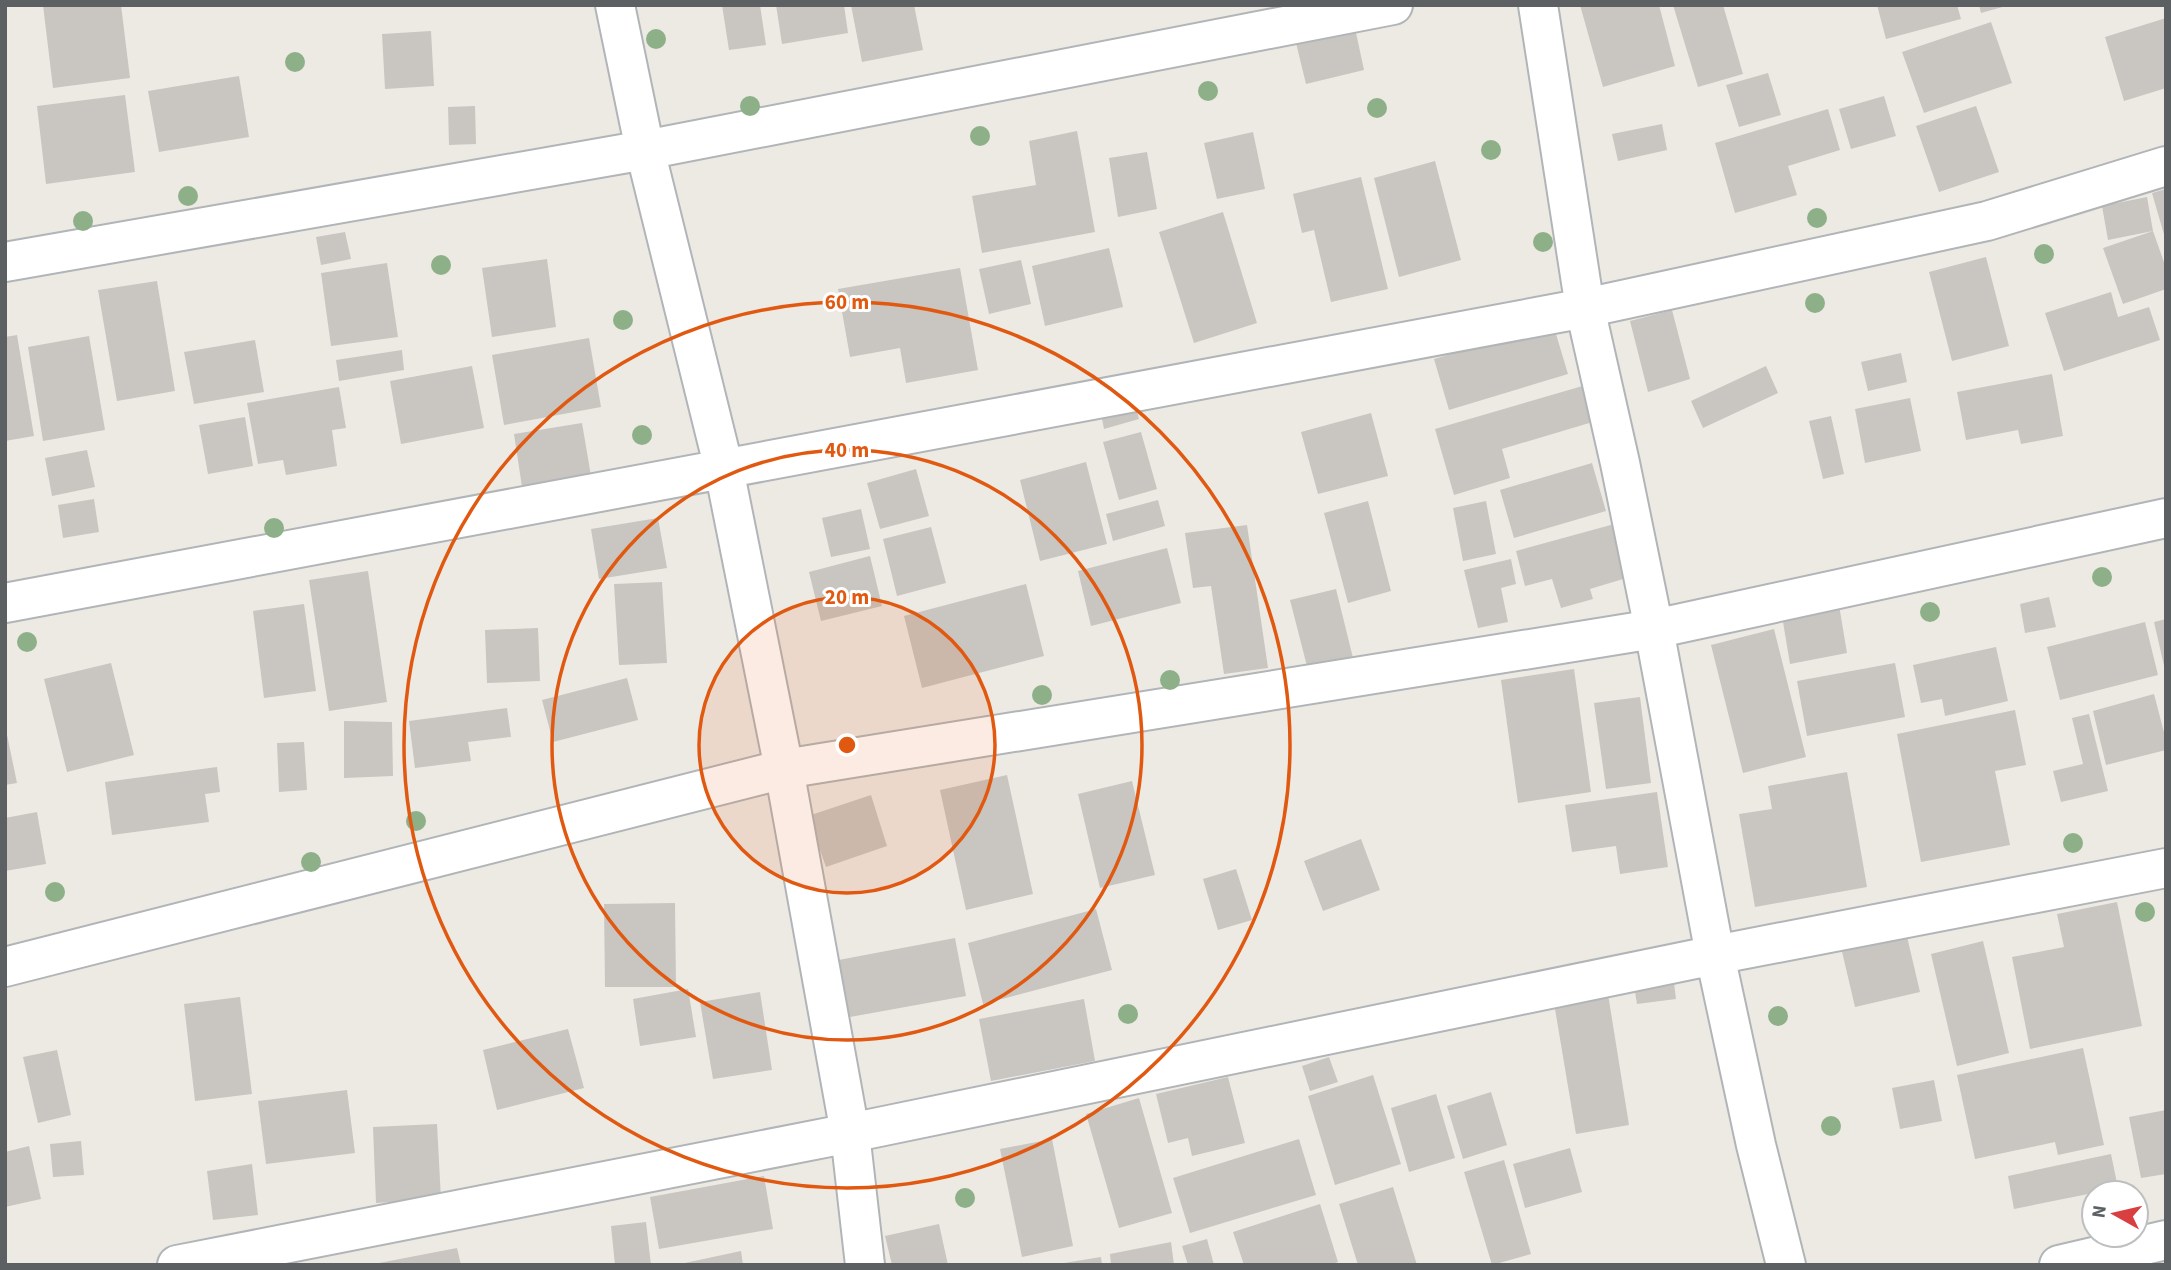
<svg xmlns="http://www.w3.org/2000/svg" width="2171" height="1270" font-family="'Source Sans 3',sans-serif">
<rect width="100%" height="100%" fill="#edeae4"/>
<!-- building -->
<path fill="#c9c5c1" d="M 43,5 L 121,5 L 130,78 L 53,88 Z
M 722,5 L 760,5 L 766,45 L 729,50 Z
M 776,5 L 844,5 L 848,33 L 782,44 Z
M 851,5 L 914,5 L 923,50 L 862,62 Z
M 1580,5 L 1659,5 L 1675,66 L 1603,87 Z
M 1673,5 L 1723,5 L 1743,74 L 1698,87 Z
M 1877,5 L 1957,5 L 1961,19 L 1886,39 Z
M 1979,5 L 2005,5 L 2006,6 L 1981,13 Z
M 2166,18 L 2166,88 L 2124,101 L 2105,37 Z
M 1991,22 L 2012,83 L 1924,113 L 1902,52 Z
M 1355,28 L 1364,70 L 1306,84 L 1296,43 Z
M 431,31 L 434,86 L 385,89 L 382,34 Z
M 1768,73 L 1781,115 L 1739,127 L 1726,85 Z
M 239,76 L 249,137 L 159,152 L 148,91 Z
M 125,95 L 135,172 L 46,184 L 37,106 Z
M 1884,96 L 1896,136 L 1851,149 L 1839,109 Z
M 475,106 L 476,144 L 449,145 L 448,107 Z
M 1976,106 L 1999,172 L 1939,192 L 1916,126 Z
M 1828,109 L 1840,150 L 1788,166 L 1797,195 L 1735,213 L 1715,143 Z
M 1662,124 L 1667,150 L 1618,161 L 1612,134 Z
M 1077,131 L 1095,232 L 982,253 L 972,196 L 1036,185 L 1029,141 Z
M 1253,132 L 1265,189 L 1217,199 L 1204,143 Z
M 1147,152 L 1157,209 L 1118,217 L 1109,158 Z
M 1435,161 L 1461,260 L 1399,277 L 1374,178 Z
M 1361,177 L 1388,289 L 1331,302 L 1314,230 L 1302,233 L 1293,194 Z
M 2166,189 L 2166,238 L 2165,238 L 2152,193 Z
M 2147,197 L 2153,231 L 2108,240 L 2102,206 Z
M 1223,212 L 1257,323 L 1194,343 L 1159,232 Z
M 2153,231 L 2166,268 L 2166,289 L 2123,304 L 2103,248 Z
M 345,232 L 351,259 L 321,265 L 316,237 Z
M 1109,248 L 1123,307 L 1045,326 L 1032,266 Z
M 1986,257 L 2009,346 L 1952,361 L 1929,272 Z
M 547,259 L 556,327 L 492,337 L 482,268 Z
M 1021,260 L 1031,304 L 989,314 L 979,269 Z
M 387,263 L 398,337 L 331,346 L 321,273 Z
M 960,268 L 978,370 L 906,383 L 900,348 L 850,357 L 838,289 Z
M 157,281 L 175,391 L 117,401 L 98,290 Z
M 2111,292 L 2118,317 L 2149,307 L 2160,340 L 2064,371 L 2045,313 Z
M 1672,310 L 1690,379 L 1648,392 L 1630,321 Z
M 1553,324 L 1568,374 L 1449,410 L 1434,359 Z
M 17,335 L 34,436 L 5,441 L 5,337 Z
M 89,336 L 105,430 L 43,441 L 28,347 Z
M 589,338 L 601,407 L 504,425 L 492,355 Z
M 255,340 L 264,392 L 194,404 L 184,352 Z
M 402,350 L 404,370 L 339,381 L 336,360 Z
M 1901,353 L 1907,382 L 1868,391 L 1861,362 Z
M 472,366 L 484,428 L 401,444 L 390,381 Z
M 1766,366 L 1778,393 L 1703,428 L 1691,401 Z
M 2052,374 L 2063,436 L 2021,444 L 2018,430 L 1966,440 L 1957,392 Z
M 1586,385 L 1596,421 L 1502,449 L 1510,478 L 1454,495 L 1435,429 Z
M 339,387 L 346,428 L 332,430 L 337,466 L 286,475 L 283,460 L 258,464 L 247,403 Z
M 1910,398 L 1921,451 L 1865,463 L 1855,409 Z
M 1135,404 L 1139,419 L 1104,429 L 1101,414 Z
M 1371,413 L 1388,476 L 1318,494 L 1301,432 Z
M 1831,416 L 1844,474 L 1823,479 L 1809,421 Z
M 245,417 L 253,466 L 208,474 L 199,425 Z
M 582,423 L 591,476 L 522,487 L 514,434 Z
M 1141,432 L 1157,489 L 1119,500 L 1103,442 Z
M 87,450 L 95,487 L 52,496 L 45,458 Z
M 1086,462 L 1107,544 L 1040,561 L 1020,480 Z
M 1592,463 L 1606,511 L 1514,538 L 1500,490 Z
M 916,469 L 929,516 L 880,529 L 867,483 Z
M 94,499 L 99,532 L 63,538 L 58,505 Z
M 1158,500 L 1165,526 L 1113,541 L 1106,514 Z
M 1368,501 L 1391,591 L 1348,603 L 1324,513 Z
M 1486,501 L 1496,554 L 1463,561 L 1453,508 Z
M 861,509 L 870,549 L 831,557 L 822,518 Z
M 658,518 L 667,568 L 599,579 L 591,529 Z
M 1618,523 L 1633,576 L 1590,589 L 1593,599 L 1561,608 L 1552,579 L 1525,586 L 1516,551 Z
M 1247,525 L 1268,668 L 1224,674 L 1211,586 L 1193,588 L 1185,533 Z
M 931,527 L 946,583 L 897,596 L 883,539 Z
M 1167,548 L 1181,603 L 1091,626 L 1078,571 Z
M 870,556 L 882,606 L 821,621 L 809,572 Z
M 1511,559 L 1516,584 L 1501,588 L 1508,622 L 1478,628 L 1464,570 Z
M 368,571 L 387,702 L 329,711 L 309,580 Z
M 662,582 L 667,663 L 619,665 L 614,584 Z
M 1026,584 L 1044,656 L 922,688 L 904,616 Z
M 1336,589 L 1354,662 L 1309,674 L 1290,600 Z
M 2049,597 L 2056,627 L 2025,633 L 2020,604 Z
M 304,604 L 316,691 L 264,698 L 253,611 Z
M 1839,605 L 1847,653 L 1790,664 L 1782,616 Z
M 2166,619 L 2166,670 L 2165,670 L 2154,622 Z
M 2145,622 L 2158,675 L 2060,700 L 2047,647 Z
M 538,628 L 540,681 L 487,683 L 485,630 Z
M 1774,629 L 1806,757 L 1743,773 L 1711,645 Z
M 1996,647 L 2008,701 L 1945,716 L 1942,699 L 1921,703 L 1913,665 Z
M 111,663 L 134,755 L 67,772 L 44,679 Z
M 1895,663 L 1905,717 L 1807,736 L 1797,681 Z
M 1574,669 L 1591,792 L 1518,803 L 1501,680 Z
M 627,678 L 638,720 L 553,742 L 542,700 Z
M 2154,694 L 2166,740 L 2166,750 L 2106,765 L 2093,711 Z
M 1640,697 L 1651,783 L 1606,789 L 1594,703 Z
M 507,708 L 511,737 L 468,742 L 471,761 L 415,768 L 409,721 Z
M 2015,710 L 2026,765 L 1995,771 L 2010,845 L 1921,862 L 1897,734 Z
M 2089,714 L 2108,791 L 2061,802 L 2053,771 L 2083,764 L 2072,718 Z
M 344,721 L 392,722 L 393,776 L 344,778 Z
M 5,725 L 17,783 L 5,785 Z
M 304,742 L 307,790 L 279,792 L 277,743 Z
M 217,767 L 220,792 L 205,794 L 209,822 L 112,835 L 105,782 Z
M 1847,772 L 1867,887 L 1755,907 L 1739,814 L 1772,809 L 1768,786 Z
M 1007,775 L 1033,894 L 966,910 L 940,790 Z
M 1132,781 L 1155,875 L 1100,888 L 1078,794 Z
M 1657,792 L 1668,867 L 1620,874 L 1616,846 L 1572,852 L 1565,805 Z
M 871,795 L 887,846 L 826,867 L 808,816 Z
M 37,812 L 46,864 L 5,871 L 5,818 Z
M 1361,839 L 1380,890 L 1323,911 L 1304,861 Z
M 1236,869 L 1252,920 L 1218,930 L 1203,879 Z
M 2117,902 L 2142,1026 L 2030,1049 L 2012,957 L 2064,947 L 2057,914 Z
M 675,903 L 676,987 L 605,987 L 604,904 Z
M 1096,909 L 1112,970 L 983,1004 L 968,943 Z
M 1905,928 L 1920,992 L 1855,1007 L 1840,943 Z
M 955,938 L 966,996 L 839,1019 L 828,962 Z
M 1983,941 L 2009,1053 L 1957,1066 L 1931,954 Z
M 1673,975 L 1676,999 L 1637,1004 L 1633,980 Z
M 688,989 L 696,1037 L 640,1046 L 633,999 Z
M 760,992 L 772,1070 L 713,1079 L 700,1002 Z
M 1608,994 L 1629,1125 L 1576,1134 L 1554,1003 Z
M 240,997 L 252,1094 L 195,1101 L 184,1004 Z
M 1084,999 L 1095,1061 L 991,1081 L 979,1019 Z
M 568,1029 L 584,1088 L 497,1110 L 483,1050 Z
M 2083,1048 L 2104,1145 L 2058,1155 L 2055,1142 L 1975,1159 L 1957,1075 Z
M 57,1050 L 71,1115 L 38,1123 L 23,1057 Z
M 1329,1057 L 1338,1082 L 1310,1091 L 1302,1066 Z
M 1373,1075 L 1401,1164 L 1335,1185 L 1308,1096 Z
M 1228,1077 L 1245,1143 L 1192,1156 L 1188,1138 L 1168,1143 L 1156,1094 Z
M 1934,1080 L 1942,1121 L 1900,1129 L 1892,1088 Z
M 347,1090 L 355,1153 L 266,1164 L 258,1101 Z
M 1491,1092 L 1507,1145 L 1463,1159 L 1447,1106 Z
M 1436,1094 L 1455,1158 L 1409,1172 L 1391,1108 Z
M 1139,1098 L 1172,1213 L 1119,1228 L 1086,1114 Z
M 2166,1110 L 2166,1174 L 2141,1178 L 2129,1117 Z
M 437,1124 L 441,1199 L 376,1203 L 373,1127 Z
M 1052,1139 L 1073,1246 L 1022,1257 L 1000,1149 Z
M 1299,1139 L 1316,1195 L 1190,1233 L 1173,1178 Z
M 81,1141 L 84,1175 L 53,1177 L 50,1144 Z
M 29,1146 L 41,1199 L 5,1207 L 5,1152 Z
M 1570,1148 L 1582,1192 L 1525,1208 L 1513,1164 Z
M 2111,1154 L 2118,1188 L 2014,1209 L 2008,1176 Z
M 1504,1160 L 1531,1254 L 1492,1265 L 1464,1172 Z
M 252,1164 L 258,1215 L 213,1220 L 207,1171 Z
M 764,1176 L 773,1229 L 659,1249 L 650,1197 Z
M 1393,1187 L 1417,1265 L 1358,1265 L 1339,1204 Z
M 1320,1204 L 1338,1262 L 1329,1265 L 1244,1265 L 1233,1232 Z
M 646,1222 L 651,1265 L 615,1265 L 611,1226 Z
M 939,1224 L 948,1265 L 892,1265 L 885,1236 Z
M 1207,1239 L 1214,1265 L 1188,1265 L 1182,1246 Z
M 1171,1242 L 1174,1265 L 1111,1265 L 1110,1254 Z
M 457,1248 L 461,1265 L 379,1265 L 379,1263 Z
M 741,1251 L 743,1265 L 680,1265 L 680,1264 Z
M 1101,1257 L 1102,1265 L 1065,1265 L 1064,1263 Z"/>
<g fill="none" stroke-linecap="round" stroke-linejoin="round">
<!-- minor casing -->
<g stroke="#b1b5b8" stroke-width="42">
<path id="minor" d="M 615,5 L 645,150 L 724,469 L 784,769 L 850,1133 L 865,1265
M 1538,5 L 1585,308 L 1620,463 L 1654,629 L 1715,955 L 1756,1145 L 1786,1265
M 5,262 L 645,150 L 1393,5
M 5,603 L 1585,308 L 1987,221 L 2166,166
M 5,967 L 784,769 L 1654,629 L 2166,518
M 177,1265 L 850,1133 L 1715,955 L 2166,868
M 2059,1265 L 2166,1240"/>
</g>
<!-- minor -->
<use href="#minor" stroke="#fff" stroke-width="38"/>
</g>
<!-- trees -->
<g fill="#8eb088">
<circle cx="656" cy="39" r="10"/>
<circle cx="295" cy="62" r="10"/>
<circle cx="1208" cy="91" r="10"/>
<circle cx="750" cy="106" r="10"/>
<circle cx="1377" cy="108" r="10"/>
<circle cx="980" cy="136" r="10"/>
<circle cx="1491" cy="150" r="10"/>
<circle cx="188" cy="196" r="10"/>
<circle cx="1817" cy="218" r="10"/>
<circle cx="83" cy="221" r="10"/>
<circle cx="1543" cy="242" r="10"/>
<circle cx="2044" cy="254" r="10"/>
<circle cx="441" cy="265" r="10"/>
<circle cx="1815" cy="303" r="10"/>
<circle cx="623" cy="320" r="10"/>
<circle cx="642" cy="435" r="10"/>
<circle cx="274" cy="528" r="10"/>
<circle cx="2102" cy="577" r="10"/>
<circle cx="1930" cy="612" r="10"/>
<circle cx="27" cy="642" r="10"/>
<circle cx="1170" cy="680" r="10"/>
<circle cx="1042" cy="695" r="10"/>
<circle cx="416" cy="821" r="10"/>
<circle cx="2073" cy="843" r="10"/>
<circle cx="311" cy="862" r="10"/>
<circle cx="55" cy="892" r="10"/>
<circle cx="2145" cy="912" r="10"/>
<circle cx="1128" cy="1014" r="10"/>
<circle cx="1778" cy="1016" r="10"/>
<circle cx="1831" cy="1126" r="10"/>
<circle cx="965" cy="1198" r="10"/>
</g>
<!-- distance rings -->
<circle cx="847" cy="745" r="148" fill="#e15910" fill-opacity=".12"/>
<g fill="none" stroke="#e15910" stroke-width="3.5">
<circle cx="847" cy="745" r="148"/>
<circle cx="847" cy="745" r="295"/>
<circle cx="847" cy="745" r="443"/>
</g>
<circle cx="847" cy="745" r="10" fill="#e15910" stroke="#fff" stroke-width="3.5"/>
<g font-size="21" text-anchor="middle" font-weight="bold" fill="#e15910" stroke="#fff" stroke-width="6" stroke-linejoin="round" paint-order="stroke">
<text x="847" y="309">60 m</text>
<text x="847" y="457">40 m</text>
<text x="847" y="604">20 m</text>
</g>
<!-- border -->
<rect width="2171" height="1270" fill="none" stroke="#5c6063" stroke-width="14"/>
<!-- north arrow -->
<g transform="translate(2115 1214) rotate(278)"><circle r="33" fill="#ffffff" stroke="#bebfc1" stroke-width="2"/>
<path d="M0-5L12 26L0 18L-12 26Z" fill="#d93e40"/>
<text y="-10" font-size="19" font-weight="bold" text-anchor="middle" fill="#5c6063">N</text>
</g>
</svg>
